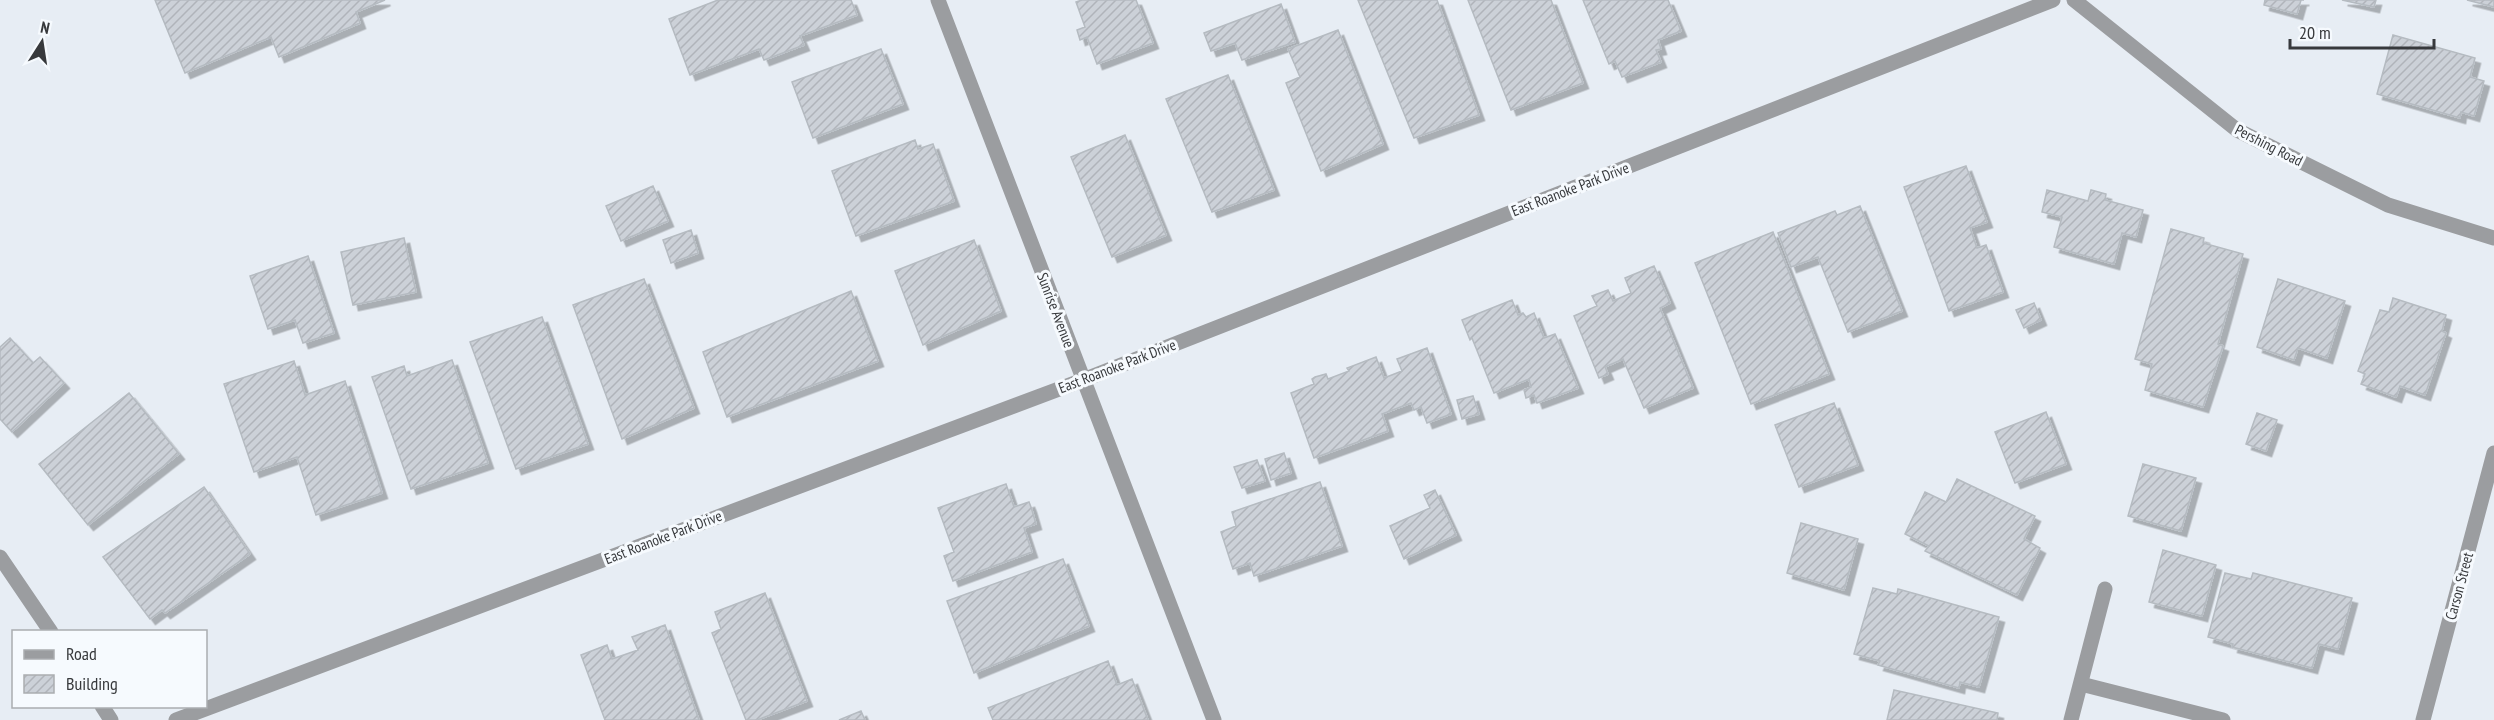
<svg xmlns="http://www.w3.org/2000/svg" width="2494" height="720" font-family="'PT Sans Narrow',sans-serif">
<defs>
<pattern id="building-hatch" width="6" height="6" patternUnits="userSpaceOnUse" patternTransform="scale(1.5)"><rect width="6" height="6" fill="#ccd1d8"/><path d="M-1 1l2-2M0 6l6-6M5 7l2-2" fill="none" stroke="#b0b4ba"/></pattern>
<filter id="shadow"><feDropShadow dx="5.5" dy="5.5" stdDeviation="0" flood-color="#0004"/></filter>
</defs>
<rect width="100%" height="100%" fill="#e7edf4"/>
<!-- building -->
<path fill="url(#building-hatch)" stroke="#b5bbc1" stroke-width="1.5" filter="url(#shadow)" d="M 155,0 L 385,0 L 356,12 L 360,23 L 279,57 L 271,37 L 185,73 Z
M 718,0 L 851,0 L 857,15 L 800,36 L 804,45 L 764,60 L 759,49 L 690,75 L 669,19 Z
M 1082,0 L 1136,0 L 1153,43 L 1097,64 L 1087,37 L 1080,40 L 1077,30 L 1085,27 L 1076,2 Z
M 1358,0 L 1437,0 L 1479,115 L 1414,138 Z
M 1468,0 L 1551,0 L 1583,83 L 1511,110 Z
M 1583,0 L 1668,0 L 1681,31 L 1658,40 L 1661,49 L 1656,50 L 1661,62 L 1622,77 L 1615,61 L 1609,64 Z
M 2265,0 L 2304,0 L 2301,0 L 2297,14 L 2264,5 Z
M 2342,0 L 2376,0 L 2374,7 Z
M 2467,0 L 2494,0 L 2494,7 Z
M 1281,4 L 1295,42 L 1242,60 L 1235,43 L 1211,51 L 1204,33 Z
M 1338,30 L 1383,144 L 1321,171 L 1286,83 L 1300,77 L 1288,49 Z
M 2393,35 L 2475,58 L 2470,77 L 2484,81 L 2474,116 L 2461,112 L 2460,118 L 2377,94 Z
M 881,49 L 903,104 L 813,138 L 792,82 Z
M 1228,75 L 1274,190 L 1212,212 L 1166,99 Z
M 1125,135 L 1166,235 L 1112,257 L 1071,157 Z
M 915,140 L 918,149 L 933,144 L 954,201 L 856,236 L 832,171 Z
M 1966,166 L 1987,222 L 1970,228 L 1977,248 L 1986,245 L 2003,292 L 1949,311 L 1904,187 Z
M 653,186 L 668,221 L 621,241 L 606,206 Z
M 2047,190 L 2088,201 L 2091,190 L 2095,191 L 2106,194 L 2105,200 L 2143,210 L 2136,237 L 2122,233 L 2114,264 L 2054,247 L 2062,217 L 2042,212 Z
M 1860,206 L 1902,311 L 1848,332 L 1818,257 L 1791,267 L 1778,233 L 1835,211 L 1837,215 Z
M 2171,229 L 2204,238 L 2203,243 L 2243,254 L 2218,344 L 2223,346 L 2203,407 L 2145,390 L 2152,364 L 2135,359 Z
M 691,230 L 698,253 L 671,263 L 663,240 Z
M 1773,232 L 1829,374 L 1751,404 L 1695,263 Z
M 404,238 L 416,292 L 353,305 L 341,252 Z
M 974,240 L 1001,311 L 923,345 L 895,271 Z
M 308,256 L 334,333 L 303,343 L 295,320 L 268,329 L 250,276 Z
M 1654,266 L 1670,303 L 1660,308 L 1693,388 L 1644,408 L 1623,359 L 1605,367 L 1608,374 L 1599,378 L 1574,316 L 1597,306 L 1592,296 L 1608,290 L 1613,301 L 1631,293 L 1625,278 Z
M 644,279 L 694,408 L 622,439 L 573,305 Z
M 2278,279 L 2345,301 L 2327,358 L 2298,348 L 2294,360 L 2257,347 Z
M 851,291 L 878,361 L 727,417 L 703,352 Z
M 2393,298 L 2446,315 L 2442,331 L 2446,333 L 2425,395 L 2400,386 L 2396,397 L 2361,384 L 2365,374 L 2358,371 L 2380,310 L 2389,312 Z
M 1512,300 L 1518,315 L 1523,313 L 1526,317 L 1534,313 L 1544,338 L 1555,334 L 1578,388 L 1537,403 L 1534,395 L 1526,398 L 1524,390 L 1531,387 L 1529,379 L 1494,393 L 1472,338 L 1470,340 L 1462,320 Z
M 2034,303 L 2041,320 L 2024,328 L 2016,310 Z
M 542,317 L 588,444 L 516,469 L 470,342 Z
M 10,338 L 33,363 L 40,357 L 64,383 L 12,432 L 0,419 L 0,347 Z
M 1427,348 L 1451,414 L 1427,423 L 1421,407 L 1414,410 L 1411,403 L 1382,414 L 1388,431 L 1314,458 L 1291,393 L 1314,384 L 1312,379 L 1315,377 L 1326,374 L 1328,379 L 1349,371 L 1347,368 L 1376,357 L 1384,378 L 1402,371 L 1397,359 Z
M 452,360 L 488,463 L 411,489 L 372,377 L 404,366 L 407,376 Z
M 294,361 L 305,395 L 345,381 L 382,493 L 316,515 L 297,457 L 254,472 L 224,384 Z
M 129,393 L 179,454 L 88,525 L 39,464 Z
M 1473,396 L 1479,414 L 1462,419 L 1457,400 Z
M 1834,403 L 1858,465 L 1799,487 L 1775,425 Z
M 2046,412 L 2066,464 L 2015,483 L 1995,432 Z
M 2257,413 L 2277,420 L 2266,451 L 2246,444 Z
M 1284,453 L 1291,473 L 1271,480 L 1265,459 Z
M 1257,460 L 1265,481 L 1242,488 L 1234,467 Z
M 2143,464 L 2196,478 L 2181,531 L 2128,516 Z
M 1957,479 L 2035,516 L 2024,539 L 2040,548 L 2017,595 L 1925,551 L 1929,546 L 1905,534 L 1925,492 L 1946,502 Z
M 1320,482 L 1342,546 L 1254,576 L 1250,563 L 1233,569 L 1221,532 L 1236,526 L 1232,512 Z
M 1006,484 L 1014,507 L 1029,502 L 1031,507 L 1036,524 L 1024,528 L 1032,552 L 953,581 L 944,556 L 954,552 L 938,508 Z
M 204,487 L 250,554 L 165,613 L 162,610 L 150,619 L 103,557 Z
M 1435,490 L 1456,535 L 1404,559 L 1390,526 L 1430,508 L 1424,495 Z
M 1801,523 L 1858,539 L 1844,590 L 1787,573 Z
M 2163,550 L 2216,565 L 2202,616 L 2149,602 Z
M 1063,559 L 1089,626 L 974,673 L 947,601 Z
M 2225,573 L 2251,579 L 2253,573 L 2352,598 L 2338,649 L 2319,644 L 2312,668 L 2232,647 L 2233,644 L 2208,637 Z
M 1873,588 L 1897,594 L 1898,589 L 1999,617 L 1979,687 L 1960,682 L 1959,688 L 1878,665 L 1880,661 L 1854,654 Z
M 765,593 L 807,701 L 757,720 L 746,720 L 712,633 L 721,629 L 715,612 Z
M 665,625 L 699,720 L 605,720 L 581,655 L 607,645 L 612,659 L 638,650 L 632,637 Z
M 1108,661 L 1117,685 L 1132,679 L 1148,720 L 993,720 L 988,708 Z
M 1894,690 L 1998,713 L 1997,720 L 1887,720 Z
M 861,711 L 865,720 L 839,720 Z"/>
<g fill="none" stroke-linecap="round" stroke-linejoin="round">
<!-- minor -->
<path stroke="#9b9da0" stroke-width="15" d="M 938,0 L 1214,720
M 2074,0 L 2237,130 L 2388,205 L 2494,238
M 0,557 L 51,632
M 2081,684 L 2223,720
M 102,706 L 111,720
M 176,720 L 1083,380 L 2053,0
M 2071,720 L 2105,589
M 2423,720 L 2494,453"/>
</g>
<g text-anchor="middle" dominant-baseline="central" stroke-width="6" stroke-linejoin="round" paint-order="stroke">
<!-- street labels -->
<g font-size="15" fill="#37393c" stroke="#f6fafe">
<text transform="translate(2269 145) rotate(27)">Pershing Road</text>
<text transform="translate(1570 189) rotate(-21)">East Roanoke Park Drive</text>
<text transform="translate(1056 310) rotate(69)">Sunrise Avenue</text>
<text transform="translate(1117 366) rotate(-21)">East Roanoke Park Drive</text>
<text transform="translate(663 537) rotate(-21)">East Roanoke Park Drive</text>
<text transform="translate(2459 586) rotate(-75)">Carson Street</text>
</g>
</g>
<!-- legend -->
<rect x="12" y="630" width="195" height="78" fill="#f6fafe" stroke="#aaadb0" stroke-width="1.5"/>
<rect x="24" y="650" width="30" height="9" fill="#9b9da0" stroke="#aaadb0" stroke-width="1.5"/>
<text x="66" y="660" font-size="18" fill="#37393c">Road</text>
<rect x="24" y="675" width="30" height="18" fill="url(#building-hatch)" stroke="#aaadb0" stroke-width="1.5"/>
<text x="66" y="690" font-size="18" fill="#37393c">Building</text>
<!-- north arrow -->
<g transform="translate(42 42) rotate(12)" stroke="#f6fafe" stroke-width="4.5" paint-order="stroke">
<path d="M0-4.5L10 22L0 15L-10 22Z" fill="#37393c"/>
<text y="-9" font-size="16" font-weight="bold" text-anchor="middle" fill="#37393c">N</text>
</g>
<!-- scale -->
<path d="M2290 39v9h144v-9" fill="none" stroke="#37393c" stroke-width="3"/>
<text x="2299" y="39" font-size="18" fill="#37393c" stroke="#f6fafe" stroke-width="4.5" paint-order="stroke">20 m</text>
</svg>
